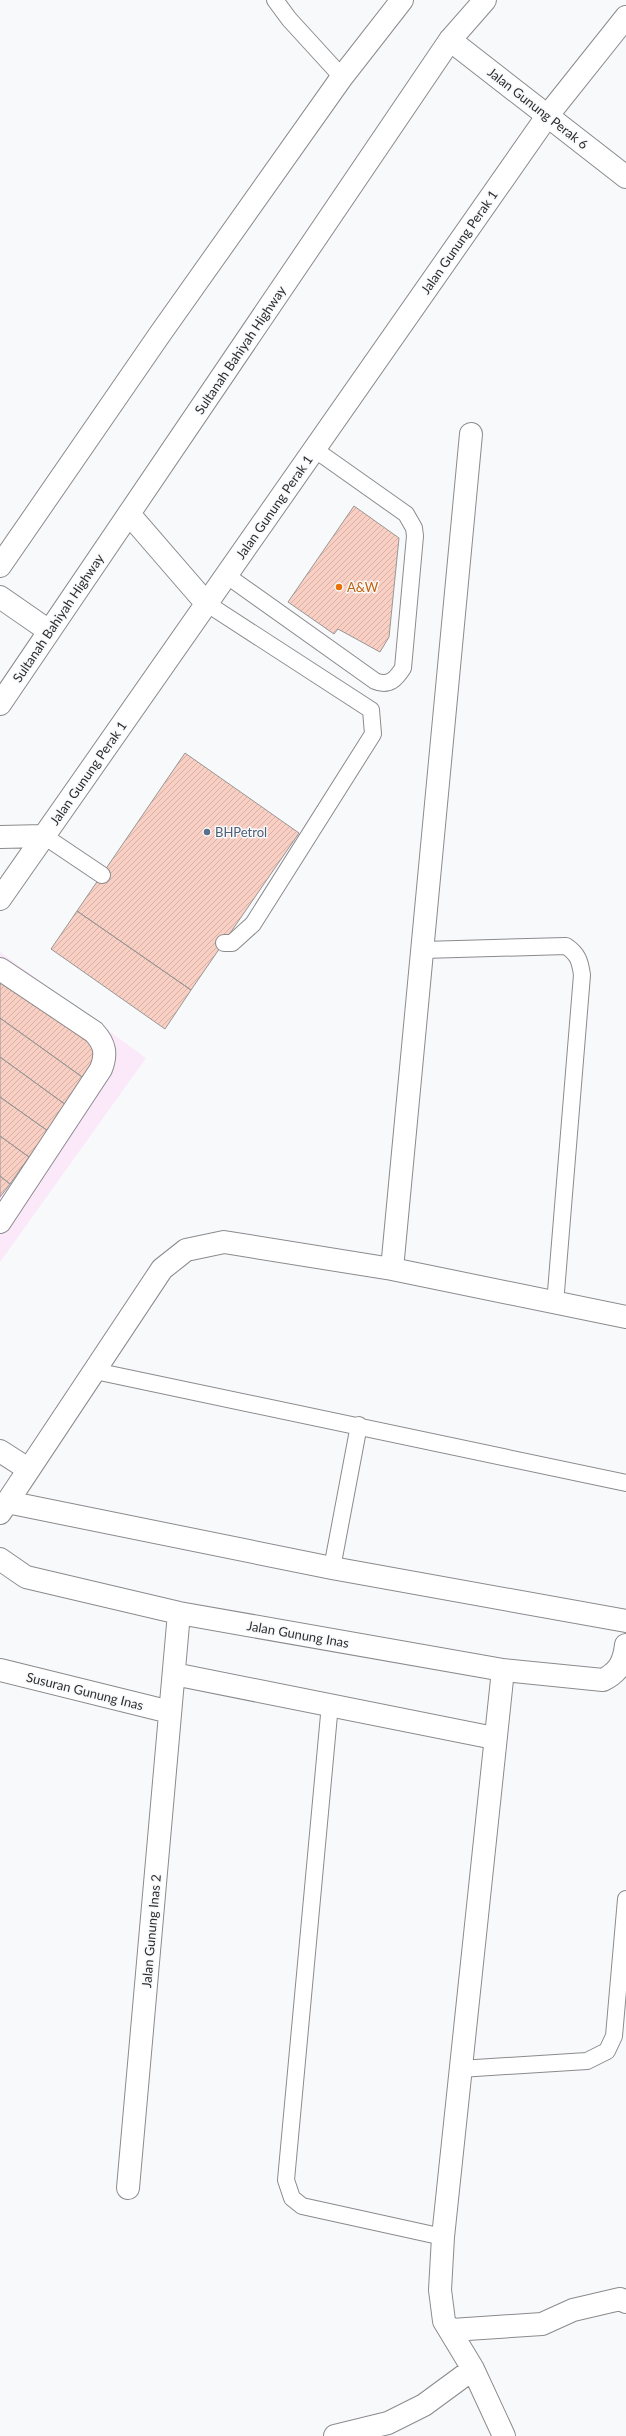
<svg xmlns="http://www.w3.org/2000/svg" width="626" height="2436" font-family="Lato,sans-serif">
<defs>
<pattern id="building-hatch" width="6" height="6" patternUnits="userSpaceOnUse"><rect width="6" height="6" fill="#f8cfc2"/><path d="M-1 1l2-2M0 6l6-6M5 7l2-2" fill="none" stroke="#d5b2a7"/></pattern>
</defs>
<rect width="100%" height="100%" fill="#f8f9fb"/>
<!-- commercial -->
<path fill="#fbe9fa" d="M 0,952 L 146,1058 L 0,1262 Z"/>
<!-- building -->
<path fill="url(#building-hatch)" stroke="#999796" d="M 354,506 L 399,538 L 389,637 L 380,652 L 338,629 L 334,634 L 288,602 Z
M 185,753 L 299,833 L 191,990 L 77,911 Z
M 77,911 L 191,990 L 165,1029 L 51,949 Z
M 3,981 L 103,1053 L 85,1079 L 0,1018 L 0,985 Z
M 0,1018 L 85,1079 L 66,1105 L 0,1057 Z
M 0,1057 L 66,1105 L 48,1131 L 0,1097 Z
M 0,1097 L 48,1131 L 29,1157 L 0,1136 Z
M 0,1136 L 29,1157 L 10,1184 L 0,1176 Z
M 0,1176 L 10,1184 L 0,1197 Z"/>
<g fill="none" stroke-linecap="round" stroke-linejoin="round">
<!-- service casing -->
<g stroke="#8b8b8e" stroke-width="18">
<path id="service" d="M 275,0 L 289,19 L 342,77
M 226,575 L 375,681 C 389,687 396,679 403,668 L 415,536 L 414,528 L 406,514 L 314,449
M 206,603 L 371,710 L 373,734 L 253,924 L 232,943 L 224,943
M 44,836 L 102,875
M 423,950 L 566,946 C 578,954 580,961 582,975 L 555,1304
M 95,1371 L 626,1483
M 332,1568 L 359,1425
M 330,1704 L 286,2180 L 292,2198 L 302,2206 L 443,2237
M 460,2069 L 587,2061 L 607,2051 L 614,2036 L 626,1899"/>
</g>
<!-- minor casing -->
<g stroke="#8b8b8e" stroke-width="24">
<path id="minor" d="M 450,40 L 626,177
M 129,514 L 206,603
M 0,837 L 44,836
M 0,899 L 548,115 L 626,17
M 0,969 L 94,1032 C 105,1044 107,1054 101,1069 L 0,1222
M 392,1269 L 471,434
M 0,1451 L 28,1469
M 7,1502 L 332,1568 L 626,1621
M 0,1513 L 162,1269 L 186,1250 L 224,1242 L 392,1269 L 626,1317
M 0,1559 L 26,1577 L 179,1613 L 503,1670 L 603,1680 C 619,1672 624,1662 626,1645
M 0,1670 L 170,1712
M 503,1670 L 443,2237 L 440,2290 L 444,2321 L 473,2369 L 504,2436
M 174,1674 L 494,1738
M 128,2188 L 179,1613
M 452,2330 L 542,2324 L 573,2310 L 620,2299 L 626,2302
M 335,2436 L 388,2423 L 424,2405 L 473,2369"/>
</g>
<!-- primary casing -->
<g stroke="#8b8b8e" stroke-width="24">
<path id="primary" d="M 0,566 L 160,334 L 342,77 L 402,0
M 0,597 L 49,631
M 0,704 L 450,40 L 485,0"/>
</g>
<!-- service -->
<use href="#service" stroke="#fff" stroke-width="16"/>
<!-- minor -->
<use href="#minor" stroke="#fff" stroke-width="22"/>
<!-- primary -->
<use href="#primary" stroke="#fff" stroke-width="22"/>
</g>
<!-- markers -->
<circle fill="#e8710a" stroke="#f8f9fb" stroke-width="1.5" cx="339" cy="587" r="4"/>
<circle fill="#5c6f8a" stroke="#f8f9fb" stroke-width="1.5" cx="207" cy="832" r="4"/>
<g text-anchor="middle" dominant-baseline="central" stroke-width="3" stroke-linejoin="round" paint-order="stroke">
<!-- street labels -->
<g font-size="13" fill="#2d2d2e" stroke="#f8f9fb">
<text transform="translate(538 108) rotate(38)">Jalan Gunung Perak 6</text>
<text transform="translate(459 242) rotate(-55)">Jalan Gunung Perak 1</text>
<text transform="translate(240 350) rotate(-56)">Sultanah Bahiyah Highway</text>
<text transform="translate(274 507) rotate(-55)">Jalan Gunung Perak 1</text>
<text transform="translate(58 618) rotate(-56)">Sultanah Bahiyah Highway</text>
<text transform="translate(88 773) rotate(-55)">Jalan Gunung Perak 1</text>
<text transform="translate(298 1634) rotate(10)">Jalan Gunung Inas</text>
<text transform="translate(85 1691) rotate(14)">Susuran Gunung Inas</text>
<text transform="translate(151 1931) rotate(-85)">Jalan Gunung Inas 2</text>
</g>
<!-- food labels -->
<g font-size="13" fill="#c56008" stroke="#f8f9fb" text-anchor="start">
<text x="347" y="587">A&amp;W</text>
</g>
<!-- service labels -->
<g font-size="13" fill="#4e5e75" stroke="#f8f9fb" text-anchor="start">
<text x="215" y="832">BHPetrol</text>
</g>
</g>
</svg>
